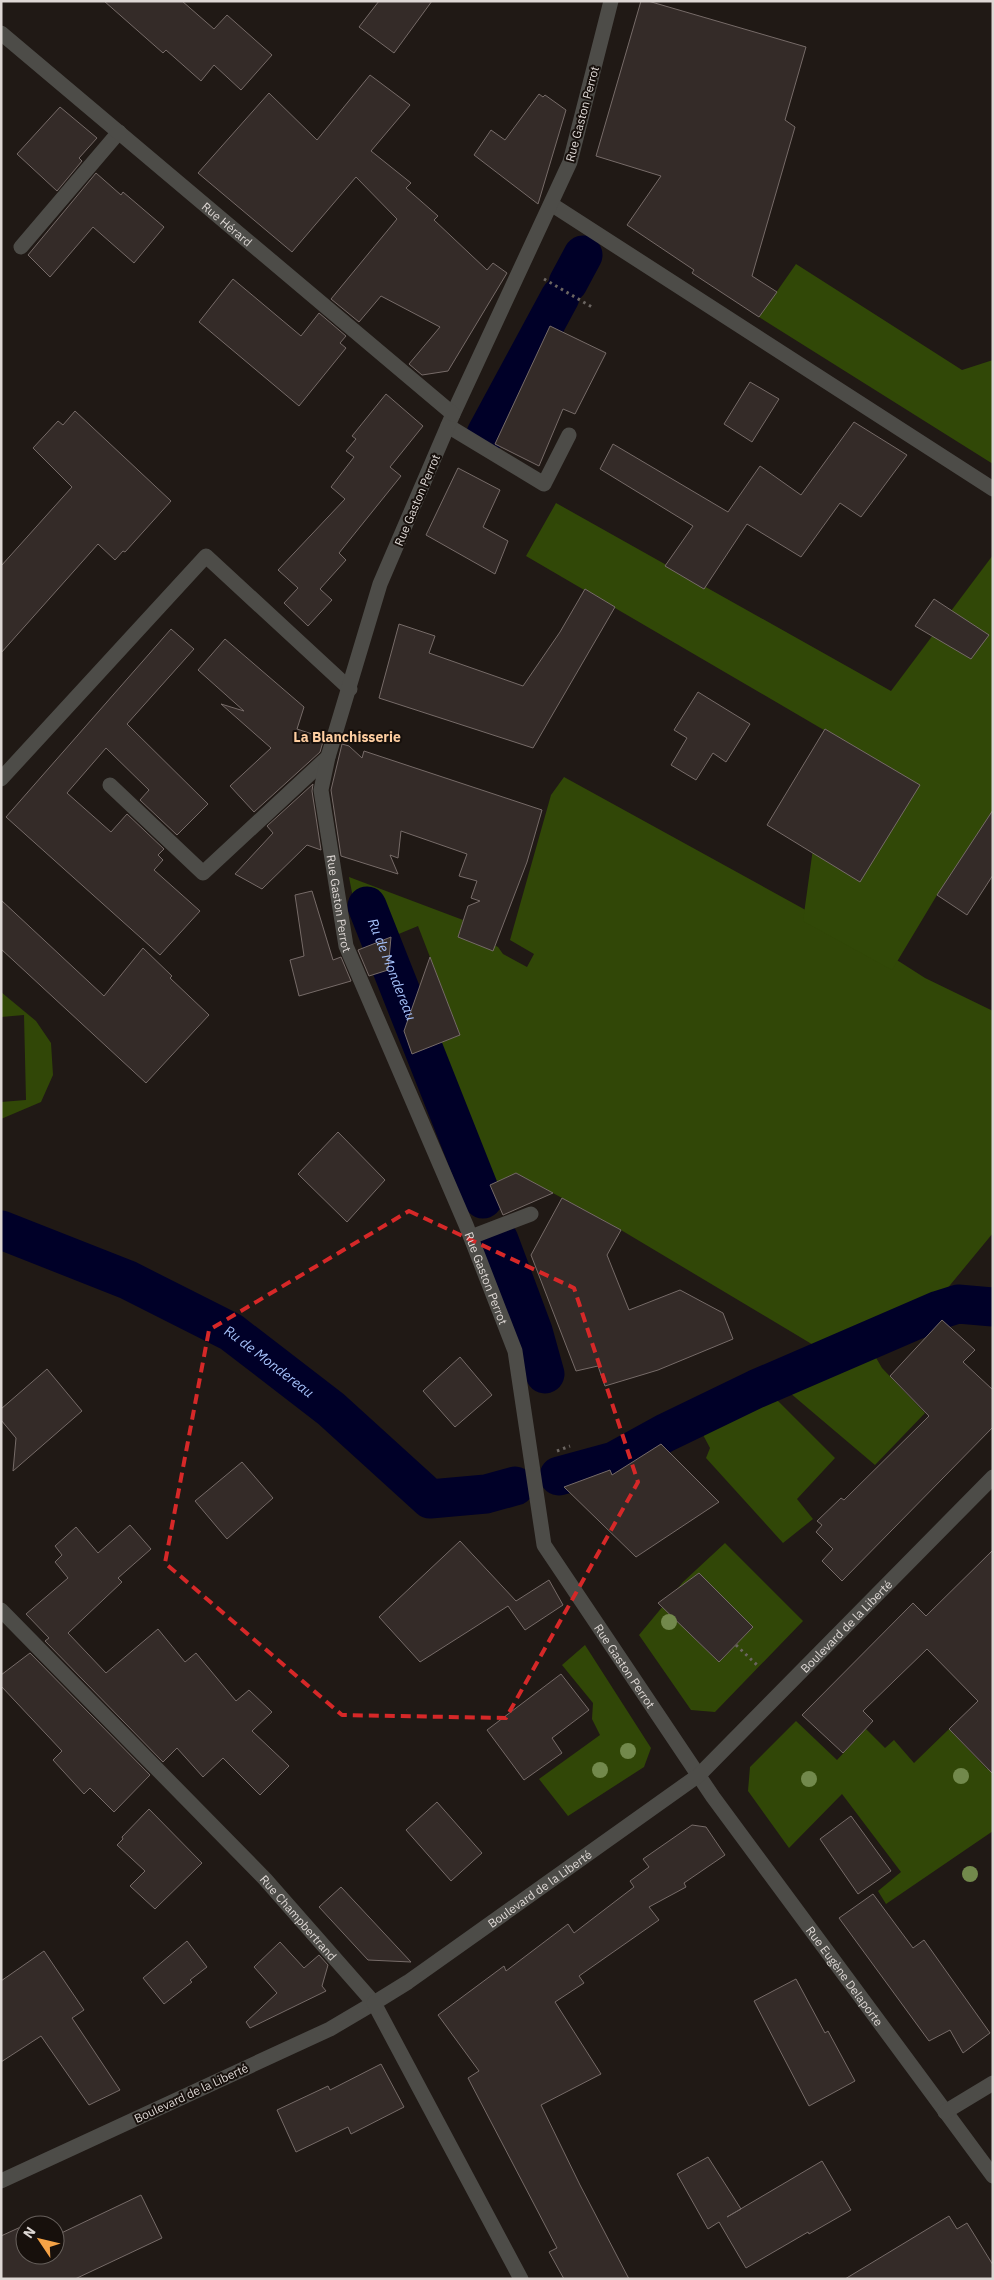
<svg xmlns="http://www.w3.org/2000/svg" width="994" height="2280" font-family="'IBM Plex Sans',sans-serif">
<rect width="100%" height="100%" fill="#201915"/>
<!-- green -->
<path fill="#314707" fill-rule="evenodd" d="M 564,777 L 900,962 L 925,978 L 993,1011 L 993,1233 L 932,1307 L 825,1352 L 621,1230 L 516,1173 L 490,1185 L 435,1045 L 460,1035 L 418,926 L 389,938 C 380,915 379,909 354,903 L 349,877 L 463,920 L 458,937 L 487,948 L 489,943 L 498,947 L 503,954 L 527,967 L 534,954 L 510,940 L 551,795 Z
M 1,992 L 36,1021 L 51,1043 L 53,1075 L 41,1102 L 1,1119 L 1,1102 L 26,1100 L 24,1015 L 1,1017 Z
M 871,1349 L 882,1368 L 925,1413 L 875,1465 L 783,1387 Z
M 771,1394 L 835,1458 L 797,1499 L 813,1519 L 783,1543 L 706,1458 L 710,1448 L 701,1431 Z
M 725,1543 L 803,1621 L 715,1712 L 691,1710 L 639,1635 L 683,1582 ZM 724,1598 L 753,1627 L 719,1662 L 689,1633 Z
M 585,1645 L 651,1748 L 644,1767 L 568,1816 L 539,1779 L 600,1735 L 592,1719 L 593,1703 L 562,1665 Z
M 796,1721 L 837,1760 L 866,1729 L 885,1748 L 894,1740 L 914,1763 L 949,1729 L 987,1769 L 993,1764 L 993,1831 L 886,1904 L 878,1891 L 901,1872 L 842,1794 L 789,1848 L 748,1791 L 750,1767 Z"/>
<!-- forest -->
<path fill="#314807" d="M 796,264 L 962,370 L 993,360 L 993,464 L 759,317 Z
M 556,503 L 891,691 L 993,555 L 993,822 L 937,895 L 892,970 L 803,921 L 829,733 L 526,556 Z"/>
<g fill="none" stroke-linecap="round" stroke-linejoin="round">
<!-- canal -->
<g stroke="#000028" stroke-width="39">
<path d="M 568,283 L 583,255"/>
<path d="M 486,434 L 560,297"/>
<path id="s1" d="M 367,906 L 483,1199"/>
<path id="s2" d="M 1,1230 L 128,1280 L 231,1332 L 331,1409 L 430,1499 L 486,1494 L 515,1486"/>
<path d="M 499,1240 L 533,1331 L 545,1374"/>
<path d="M 559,1476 L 614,1461 L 665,1433 L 756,1389 L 939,1310 L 958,1304 L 993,1307"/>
</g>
</g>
<!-- building -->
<path fill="#342b28" stroke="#766b68" d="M 104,1 L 182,1 L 214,29 L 227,15 L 272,55 L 241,90 L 214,65 L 201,81 L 166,50 L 163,53 Z
M 379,1 L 432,1 L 394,53 L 359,27 Z
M 641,1 L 648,1 L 806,47 L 785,120 L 795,127 L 752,276 L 777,292 L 759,317 L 692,273 L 694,270 L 627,225 L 661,176 L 596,156 Z
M 370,75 L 410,105 L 371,151 L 411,183 L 406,188 L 438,216 L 434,220 L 487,270 L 493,263 L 507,273 L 448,371 L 422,375 L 409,364 L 440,327 L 381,296 L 359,322 L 331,299 L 397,219 L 356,177 L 292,252 L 198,173 L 269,93 L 317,140 Z
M 539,94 L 543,97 L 545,95 L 566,110 L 538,204 L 474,155 L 491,130 L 505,140 Z
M 60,107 L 97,138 L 79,158 L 82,161 L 57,191 L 17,154 Z
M 96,173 L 121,195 L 123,192 L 164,227 L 134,263 L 93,227 L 50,277 L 28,255 Z
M 233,279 L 301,336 L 319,313 L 346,336 L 340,343 L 346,348 L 299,406 L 199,322 Z
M 550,326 L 606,353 L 575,414 L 563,409 L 539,466 L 495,444 Z
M 750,382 L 779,399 L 752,442 L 724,424 Z
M 386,394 L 423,426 L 390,467 L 401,476 L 339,553 L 346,560 L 320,589 L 332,600 L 308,626 L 284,603 L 298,588 L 278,570 L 345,499 L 331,487 L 354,457 L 346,451 L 356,439 L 352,436 Z
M 75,411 L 171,501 L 125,552 L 123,551 L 115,560 L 98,544 L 1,653 L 1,566 L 72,487 L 33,448 L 58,421 L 63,425 Z
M 854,422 L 907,455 L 861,517 L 840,503 L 801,557 L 747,524 L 704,589 L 665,566 L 693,526 L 600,469 L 613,444 L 728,512 L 760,466 L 801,495 Z
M 458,468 L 500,490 L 483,527 L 508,541 L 495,574 L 426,535 Z
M 585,589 L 615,607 L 533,748 L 379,698 L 399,624 L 435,636 L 429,653 L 523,686 L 560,632 Z
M 934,599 L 989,635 L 971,659 L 915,626 Z
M 171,629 L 194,649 L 127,724 L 208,804 L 177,835 L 140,800 L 149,790 L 106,748 L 67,793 L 111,832 L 127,814 L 164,849 L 158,855 L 163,860 L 154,870 L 200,911 L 160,955 L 6,817 Z
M 225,639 L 304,707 L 297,729 L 324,738 L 320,752 L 254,812 L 230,786 L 271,748 L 221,704 L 244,711 L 198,670 Z
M 698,692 L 750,724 L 726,762 L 713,753 L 696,780 L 671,765 L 687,738 L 674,730 Z
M 825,729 L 920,785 L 860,882 L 767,825 Z
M 342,744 L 349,746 L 362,758 L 364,751 L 542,810 L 527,862 L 493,951 L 458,937 L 468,906 L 480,901 L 471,898 L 477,881 L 459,876 L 467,854 L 401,831 L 398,858 L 390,855 L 398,874 L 341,856 L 331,790 Z
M 313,784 L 312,791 L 321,850 L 307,845 L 262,889 L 235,874 L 273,833 L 267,826 Z
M 993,810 L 993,875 L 967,915 L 937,895 Z
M 312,891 L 333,960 L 341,957 L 351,981 L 299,996 L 290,960 L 304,956 L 295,895 Z
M 1,900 L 104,996 L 143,948 L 172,976 L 170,978 L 209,1015 L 146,1083 L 1,949 Z
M 391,937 L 388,970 L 369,976 L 358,950 Z
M 430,957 L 460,1035 L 412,1054 L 404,1031 Z
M 338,1132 L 385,1180 L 347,1222 L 298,1174 Z
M 516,1173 L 553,1193 L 503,1215 L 490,1185 Z
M 562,1198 L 621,1230 L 607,1255 L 629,1310 L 680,1290 L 723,1313 L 733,1339 L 658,1370 L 605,1386 L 598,1366 L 576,1371 L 531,1255 Z
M 942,1320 L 975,1350 L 963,1362 L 993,1390 L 993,1427 L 842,1581 L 822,1561 L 833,1549 L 816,1532 L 822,1525 L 817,1521 L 841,1498 L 844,1500 L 929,1416 L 890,1376 Z
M 460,1357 L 492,1395 L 455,1427 L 423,1391 Z
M 47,1369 L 82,1411 L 13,1471 L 16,1438 L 1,1420 L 1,1409 Z
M 661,1444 L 719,1502 L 636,1557 L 564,1487 L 610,1470 L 612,1475 Z
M 242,1462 L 273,1498 L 227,1539 L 195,1501 Z
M 130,1525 L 151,1549 L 118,1578 L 122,1582 L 68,1633 L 106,1673 L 158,1629 L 185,1662 L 196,1653 L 236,1701 L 249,1690 L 272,1712 L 252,1731 L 289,1766 L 260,1795 L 223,1758 L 203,1777 L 177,1748 L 163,1762 L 45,1641 L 49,1638 L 26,1614 L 68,1578 L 55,1562 L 62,1555 L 55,1546 L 76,1527 L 98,1553 Z
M 460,1541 L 516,1601 L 549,1580 L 563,1605 L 525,1630 L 508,1606 L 420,1662 L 379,1617 Z
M 993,1550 L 993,1774 L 949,1729 L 978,1701 L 927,1649 L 863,1711 L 873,1721 L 843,1753 L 802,1715 L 913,1603 L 926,1616 Z
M 699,1573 L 753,1627 L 719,1662 L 658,1603 Z
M 30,1653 L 150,1775 L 114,1812 L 90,1788 L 84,1794 L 53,1760 L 62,1751 L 1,1686 L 1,1675 Z
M 561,1674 L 589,1710 L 552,1738 L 562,1753 L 524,1780 L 487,1730 Z
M 437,1802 L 482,1853 L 451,1881 L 406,1830 Z
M 149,1809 L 202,1863 L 155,1909 L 130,1886 L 145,1871 L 117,1845 L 123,1839 L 122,1837 Z
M 851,1816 L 891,1871 L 858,1894 L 820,1839 Z
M 692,1825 L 706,1827 L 725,1855 L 684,1883 L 686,1887 L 649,1907 L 659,1920 L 579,1976 L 584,1983 L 555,2002 L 601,2074 L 541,2105 L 580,2185 L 629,2279 L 564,2279 L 549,2252 L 557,2248 L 468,2078 L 479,2071 L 438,2015 L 504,1966 L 506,1971 L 568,1924 L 574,1933 L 634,1887 L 630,1881 L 649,1867 L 643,1859 Z
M 341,1887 L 411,1962 L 368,1960 L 319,1907 Z
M 873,1894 L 913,1948 L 924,1940 L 990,2033 L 963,2053 L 950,2030 L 929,2041 L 839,1918 Z
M 187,1941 L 207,1967 L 190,1980 L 192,1982 L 164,2004 L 143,1978 Z
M 280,1942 L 304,1968 L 319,1955 L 328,1965 L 322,1986 L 326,1991 L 250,2028 L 246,2022 L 277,1993 L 254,1967 Z
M 44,1951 L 84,2010 L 72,2018 L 120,2090 L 89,2105 L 41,2036 L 1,2062 L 1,1981 Z
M 796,1979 L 825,2033 L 828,2031 L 855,2081 L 809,2106 L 754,2001 Z
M 381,2064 L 404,2107 L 351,2134 L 348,2127 L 296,2152 L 277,2110 L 328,2086 L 330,2090 Z
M 708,2157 L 741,2209 L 727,2217 L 822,2161 L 851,2210 L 809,2234 L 808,2232 L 746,2268 L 719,2222 L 708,2229 L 677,2174 Z
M 141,2195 L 162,2238 L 75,2279 L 1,2279 L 1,2236 L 25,2225 L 25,2255 L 55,2255 L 55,2236 Z
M 949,2216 L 957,2229 L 967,2223 L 993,2265 L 993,2279 L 845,2279 Z"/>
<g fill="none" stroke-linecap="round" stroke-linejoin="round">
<!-- path -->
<path stroke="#6b6561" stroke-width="3" stroke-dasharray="2.5 4" stroke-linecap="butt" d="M 544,279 L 592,307
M 557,1451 L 570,1446
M 736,1645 L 758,1666"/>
<!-- service -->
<path stroke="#4d4c48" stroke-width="15" d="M 551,204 L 993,489
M 21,247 L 119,132
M 448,426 L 544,484 L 569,435
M 1,779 L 206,556 L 350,689
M 110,785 L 203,873 L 328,757
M 471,1237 L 531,1214"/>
<!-- minor -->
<g stroke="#4d4c48" stroke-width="15">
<path id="s3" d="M 611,1 L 570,162 L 453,414 L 380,584 L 328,757 L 321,790 L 346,946 L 466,1225 L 515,1351 L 544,1545 L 713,1797 L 993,2176"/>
<path id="s4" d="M 1,33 L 453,414"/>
<path id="s5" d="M 1,1610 L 265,1879 L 374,2003 L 330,2029 L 1,2181"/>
<path d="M 945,2112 L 993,2083"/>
</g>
<!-- tertiary -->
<path stroke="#4d4c48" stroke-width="15" id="s6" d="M 521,2279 L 374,2003 L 408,1982 L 699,1775 L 993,1477"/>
</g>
<!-- trees -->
<g fill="#72894c">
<circle cx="669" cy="1622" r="8"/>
<circle cx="628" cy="1751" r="8"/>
<circle cx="600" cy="1770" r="8"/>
<circle cx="961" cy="1776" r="8"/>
<circle cx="809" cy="1779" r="8"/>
<circle cx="970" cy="1874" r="8"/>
</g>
<!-- marked area -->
<path fill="none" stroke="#d62828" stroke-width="4" stroke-dasharray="10 6" stroke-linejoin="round" d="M 409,1211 L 574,1288 L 638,1482 L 506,1718 L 342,1715 L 165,1563 L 209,1330 Z"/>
<g text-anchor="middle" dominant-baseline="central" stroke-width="4" stroke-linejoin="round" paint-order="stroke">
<!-- street labels -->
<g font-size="12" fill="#ded8d5" stroke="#17100c">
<text transform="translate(582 114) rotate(-75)">Rue Gaston Perrot</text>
<text stroke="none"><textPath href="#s4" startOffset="296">Rue Hérard</textPath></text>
<text transform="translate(417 500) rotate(-67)">Rue Gaston Perrot</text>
<text stroke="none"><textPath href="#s3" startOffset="958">Rue Gaston Perrot</textPath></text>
<text stroke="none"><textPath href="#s3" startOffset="1362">Rue Gaston Perrot</textPath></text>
<text stroke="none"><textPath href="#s6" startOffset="919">Boulevard de la Liberté</textPath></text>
<text stroke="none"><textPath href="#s3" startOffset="1782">Rue Gaston Perrot</textPath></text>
<text stroke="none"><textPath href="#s6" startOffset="514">Boulevard de la Liberté</textPath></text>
<text stroke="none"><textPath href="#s5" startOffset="428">Rue Champbertrand</textPath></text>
<text stroke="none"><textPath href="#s3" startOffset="2162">Rue Eugène Delaporte</textPath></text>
<text transform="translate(191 2093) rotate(-25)">Boulevard de la Liberté</text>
</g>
<!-- neighbourhood labels -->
<g font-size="14" font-weight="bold" fill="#fecea1" stroke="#17100c">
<text x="347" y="737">La Blanchisserie</text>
</g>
<!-- water labels -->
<g font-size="14" font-style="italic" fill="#a5c1fa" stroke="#17100c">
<text stroke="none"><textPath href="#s1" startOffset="68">Ru de Mondereau</textPath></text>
<text stroke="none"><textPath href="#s2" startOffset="300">Ru de Mondereau</textPath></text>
</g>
</g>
<!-- border -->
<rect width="994" height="2280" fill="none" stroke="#ded8d5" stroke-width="5"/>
<!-- north arrow -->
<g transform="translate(40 2240) rotate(305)"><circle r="24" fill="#17100c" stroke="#67605c"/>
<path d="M0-4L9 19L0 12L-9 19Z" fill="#f5a246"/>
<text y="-8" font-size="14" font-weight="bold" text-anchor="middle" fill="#ded8d5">N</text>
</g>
</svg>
